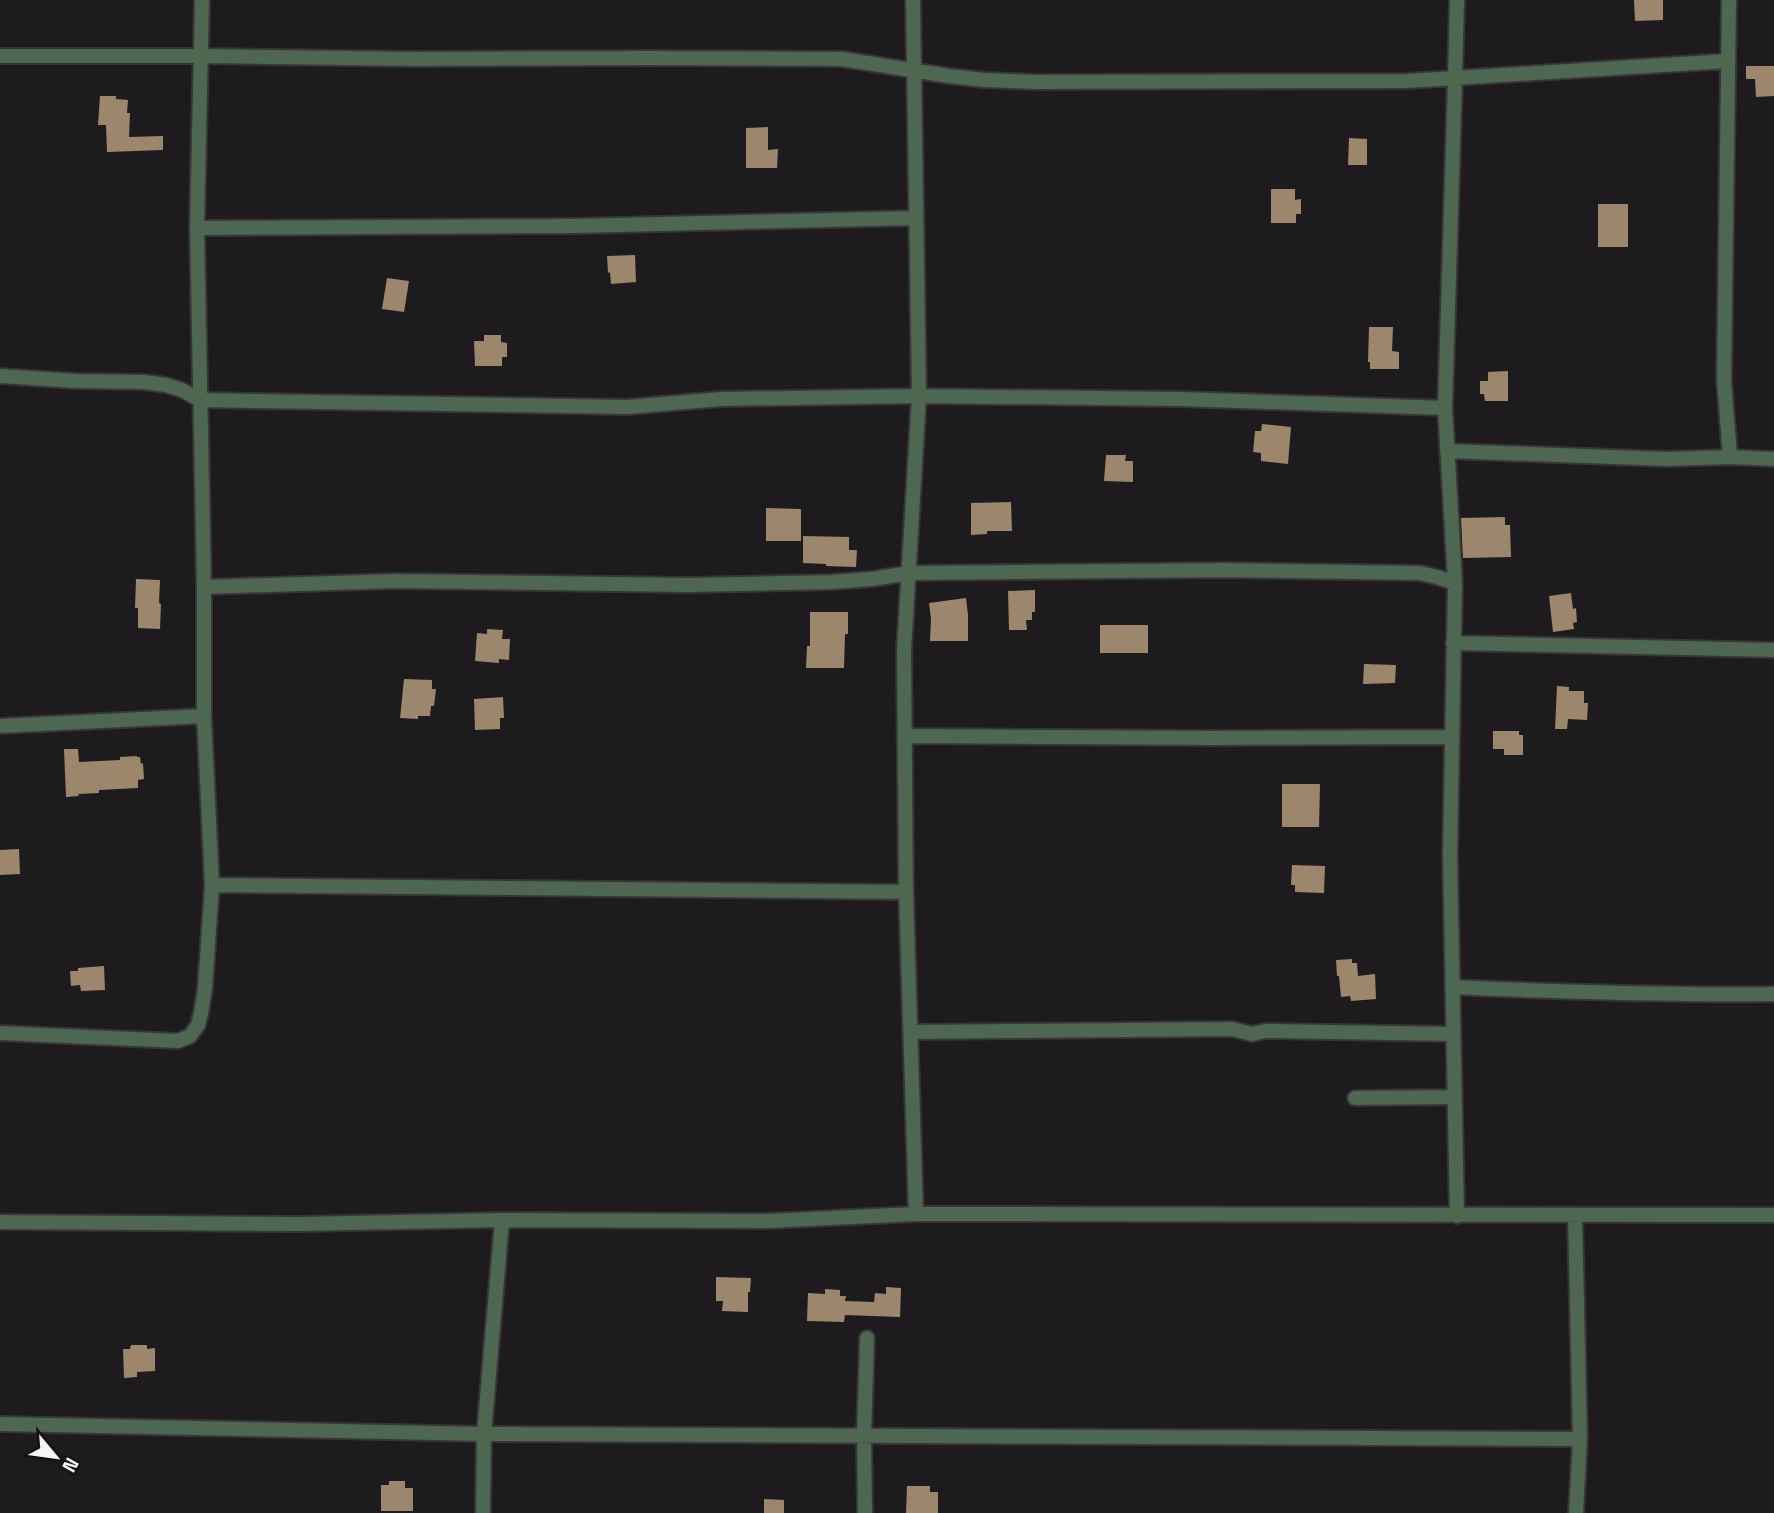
<svg xmlns="http://www.w3.org/2000/svg" width="1774" height="1513" font-family="'Space Grotesk',sans-serif">
<rect width="100%" height="100%" fill="#1e1b1f"/>
<!-- building -->
<path fill="#9c876d" d="M 1634,0 L 1663,0 L 1663,20 L 1635,21 Z
M 1746,66 L 1774,66 L 1774,96 L 1756,97 L 1755,79 L 1746,79 Z
M 100,96 L 116,96 L 116,99 L 128,100 L 127,113 L 130,113 L 129,137 L 163,136 L 163,150 L 107,152 L 106,125 L 98,125 Z
M 768,127 L 768,150 L 778,149 L 777,168 L 746,168 L 746,128 Z
M 1349,138 L 1367,139 L 1367,165 L 1348,165 Z
M 1271,189 L 1295,189 L 1295,200 L 1301,199 L 1301,214 L 1296,214 L 1296,223 L 1271,223 Z
M 1598,204 L 1628,204 L 1628,247 L 1598,247 Z
M 635,255 L 636,282 L 611,284 L 610,272 L 608,273 L 607,256 Z
M 387,278 L 409,281 L 404,312 L 382,309 Z
M 1369,327 L 1393,327 L 1392,351 L 1399,352 L 1399,369 L 1370,369 L 1370,362 L 1368,362 Z
M 484,335 L 501,335 L 501,342 L 507,343 L 507,357 L 502,357 L 502,366 L 475,366 L 474,341 L 484,341 Z
M 1508,371 L 1508,401 L 1485,401 L 1484,394 L 1480,394 L 1480,381 L 1488,381 L 1488,372 Z
M 1262,424 L 1291,427 L 1288,464 L 1261,461 L 1261,453 L 1253,452 L 1255,431 L 1261,431 Z
M 1106,455 L 1126,455 L 1125,461 L 1133,461 L 1133,482 L 1104,481 Z
M 1011,502 L 1012,531 L 987,531 L 987,534 L 971,535 L 971,503 Z
M 766,508 L 801,509 L 801,541 L 766,541 Z
M 1505,517 L 1505,525 L 1510,525 L 1511,557 L 1463,558 L 1461,518 Z
M 803,536 L 849,537 L 849,550 L 857,550 L 856,567 L 826,566 L 826,564 L 803,563 Z
M 136,579 L 160,580 L 159,603 L 161,604 L 160,629 L 138,628 L 138,608 L 135,608 Z
M 1035,590 L 1035,612 L 1032,612 L 1032,620 L 1026,620 L 1027,630 L 1009,630 L 1008,591 Z
M 1571,593 L 1573,609 L 1576,608 L 1577,622 L 1573,623 L 1574,629 L 1553,632 L 1549,596 Z
M 966,598 L 968,615 L 968,641 L 930,641 L 931,619 L 929,603 Z
M 810,612 L 848,612 L 848,634 L 845,634 L 844,668 L 806,668 L 807,646 L 810,646 Z
M 1100,625 L 1148,625 L 1148,653 L 1100,653 Z
M 487,629 L 503,630 L 502,639 L 510,639 L 509,660 L 499,659 L 499,663 L 475,661 L 477,633 L 487,634 Z
M 1364,664 L 1396,665 L 1395,683 L 1363,684 Z
M 404,679 L 432,680 L 432,689 L 436,689 L 434,706 L 431,706 L 430,716 L 418,716 L 418,719 L 400,718 Z
M 1557,686 L 1569,687 L 1569,691 L 1584,691 L 1584,703 L 1588,703 L 1587,720 L 1568,719 L 1567,729 L 1555,729 Z
M 503,697 L 504,718 L 500,718 L 500,729 L 475,730 L 474,699 Z
M 1493,731 L 1519,731 L 1519,735 L 1523,735 L 1523,755 L 1504,755 L 1504,749 L 1493,749 Z
M 64,749 L 78,749 L 79,762 L 120,760 L 120,757 L 137,756 L 137,757 L 140,757 L 141,764 L 143,763 L 144,779 L 138,780 L 138,788 L 99,790 L 99,793 L 78,794 L 79,796 L 66,797 Z
M 1282,784 L 1320,784 L 1319,827 L 1282,827 Z
M 19,849 L 20,874 L 0,875 L 0,850 Z
M 1292,865 L 1325,866 L 1324,893 L 1295,892 L 1295,885 L 1291,885 Z
M 1352,959 L 1352,963 L 1357,963 L 1358,976 L 1375,974 L 1376,999 L 1351,1001 L 1350,996 L 1341,997 L 1339,976 L 1337,976 L 1336,960 Z
M 104,966 L 105,990 L 81,991 L 80,985 L 71,986 L 70,971 L 78,971 L 78,968 Z
M 716,1277 L 751,1278 L 750,1292 L 748,1292 L 748,1312 L 722,1311 L 723,1301 L 716,1301 Z
M 886,1287 L 901,1288 L 900,1317 L 845,1315 L 844,1322 L 807,1321 L 808,1293 L 825,1294 L 825,1289 L 840,1290 L 840,1296 L 846,1296 L 845,1301 L 874,1302 L 875,1293 L 886,1294 Z
M 131,1345 L 147,1345 L 147,1349 L 155,1348 L 155,1371 L 137,1372 L 137,1377 L 124,1378 L 123,1349 L 130,1349 Z
M 389,1481 L 405,1481 L 405,1488 L 413,1488 L 413,1511 L 381,1511 L 381,1485 L 389,1485 Z
M 907,1486 L 930,1486 L 930,1492 L 938,1492 L 938,1513 L 906,1513 Z
M 764,1499 L 784,1500 L 784,1513 L 764,1513 Z"/>
<g fill="none" stroke-linecap="round" stroke-linejoin="round">
<!-- minor casing -->
<g stroke="#383539" stroke-width="18">
<path id="minor" d="M 913,0 L 919,396 L 904,650 L 906,892 L 916,1214
M 1729,0 L 1724,380 L 1730,457
M 0,56 L 202,56 L 416,59 L 648,58 L 842,59 L 949,76 L 984,80 L 1036,82 L 1407,81 L 1455,78 L 1457,0
M 197,228 L 575,226 L 916,218
M 0,376 L 76,381 L 144,382 L 166,385 L 182,390 L 200,400 L 627,407 L 721,399 L 919,396 L 1180,399 L 1445,408
M 1447,451 L 1667,459 L 1730,457 L 1774,459
M 204,587 L 395,581 L 687,585 L 831,582 L 872,579 L 909,573 L 1224,570 L 1420,573 L 1437,577 L 1455,583
M 1453,643 L 1774,650
M 0,726 L 204,716
M 905,736 L 1210,738 L 1451,737
M 212,885 L 906,892
M 1453,987 C 1560,992 1667,995 1774,994
M 910,1032 L 1232,1029 L 1252,1034 L 1265,1031 L 1453,1034
M 0,1033 L 178,1041 L 190,1036 L 198,1025 L 201,1013 L 205,988 L 212,885 L 204,716 L 204,587 L 197,228 L 202,0
M 1355,1098 L 1454,1097
M 1575,1215 L 1580,1439 L 1576,1513
M 1457,1216 L 1450,855 L 1455,583 L 1445,408 L 1455,78 L 1728,61
M 0,1222 L 298,1224 L 502,1220 L 768,1221 L 916,1214 L 1774,1215
M 0,1424 L 484,1434 L 502,1220
M 483,1513 L 484,1434 L 1580,1439
M 865,1513 L 864,1436 L 867,1338"/>
</g>
<!-- minor -->
<use href="#minor" stroke="#4d6750" stroke-width="14"/>
</g>
<!-- north arrow -->
<g transform="translate(56 1457) rotate(119)" stroke="#141215" stroke-width="5" paint-order="stroke">
<path d="M0-5L12 26L0 18L-12 26Z" fill="#f6f4f7"/>
<text y="-10" font-size="19" font-weight="bold" text-anchor="middle" fill="#f6f4f7">N</text>
</g>
</svg>
